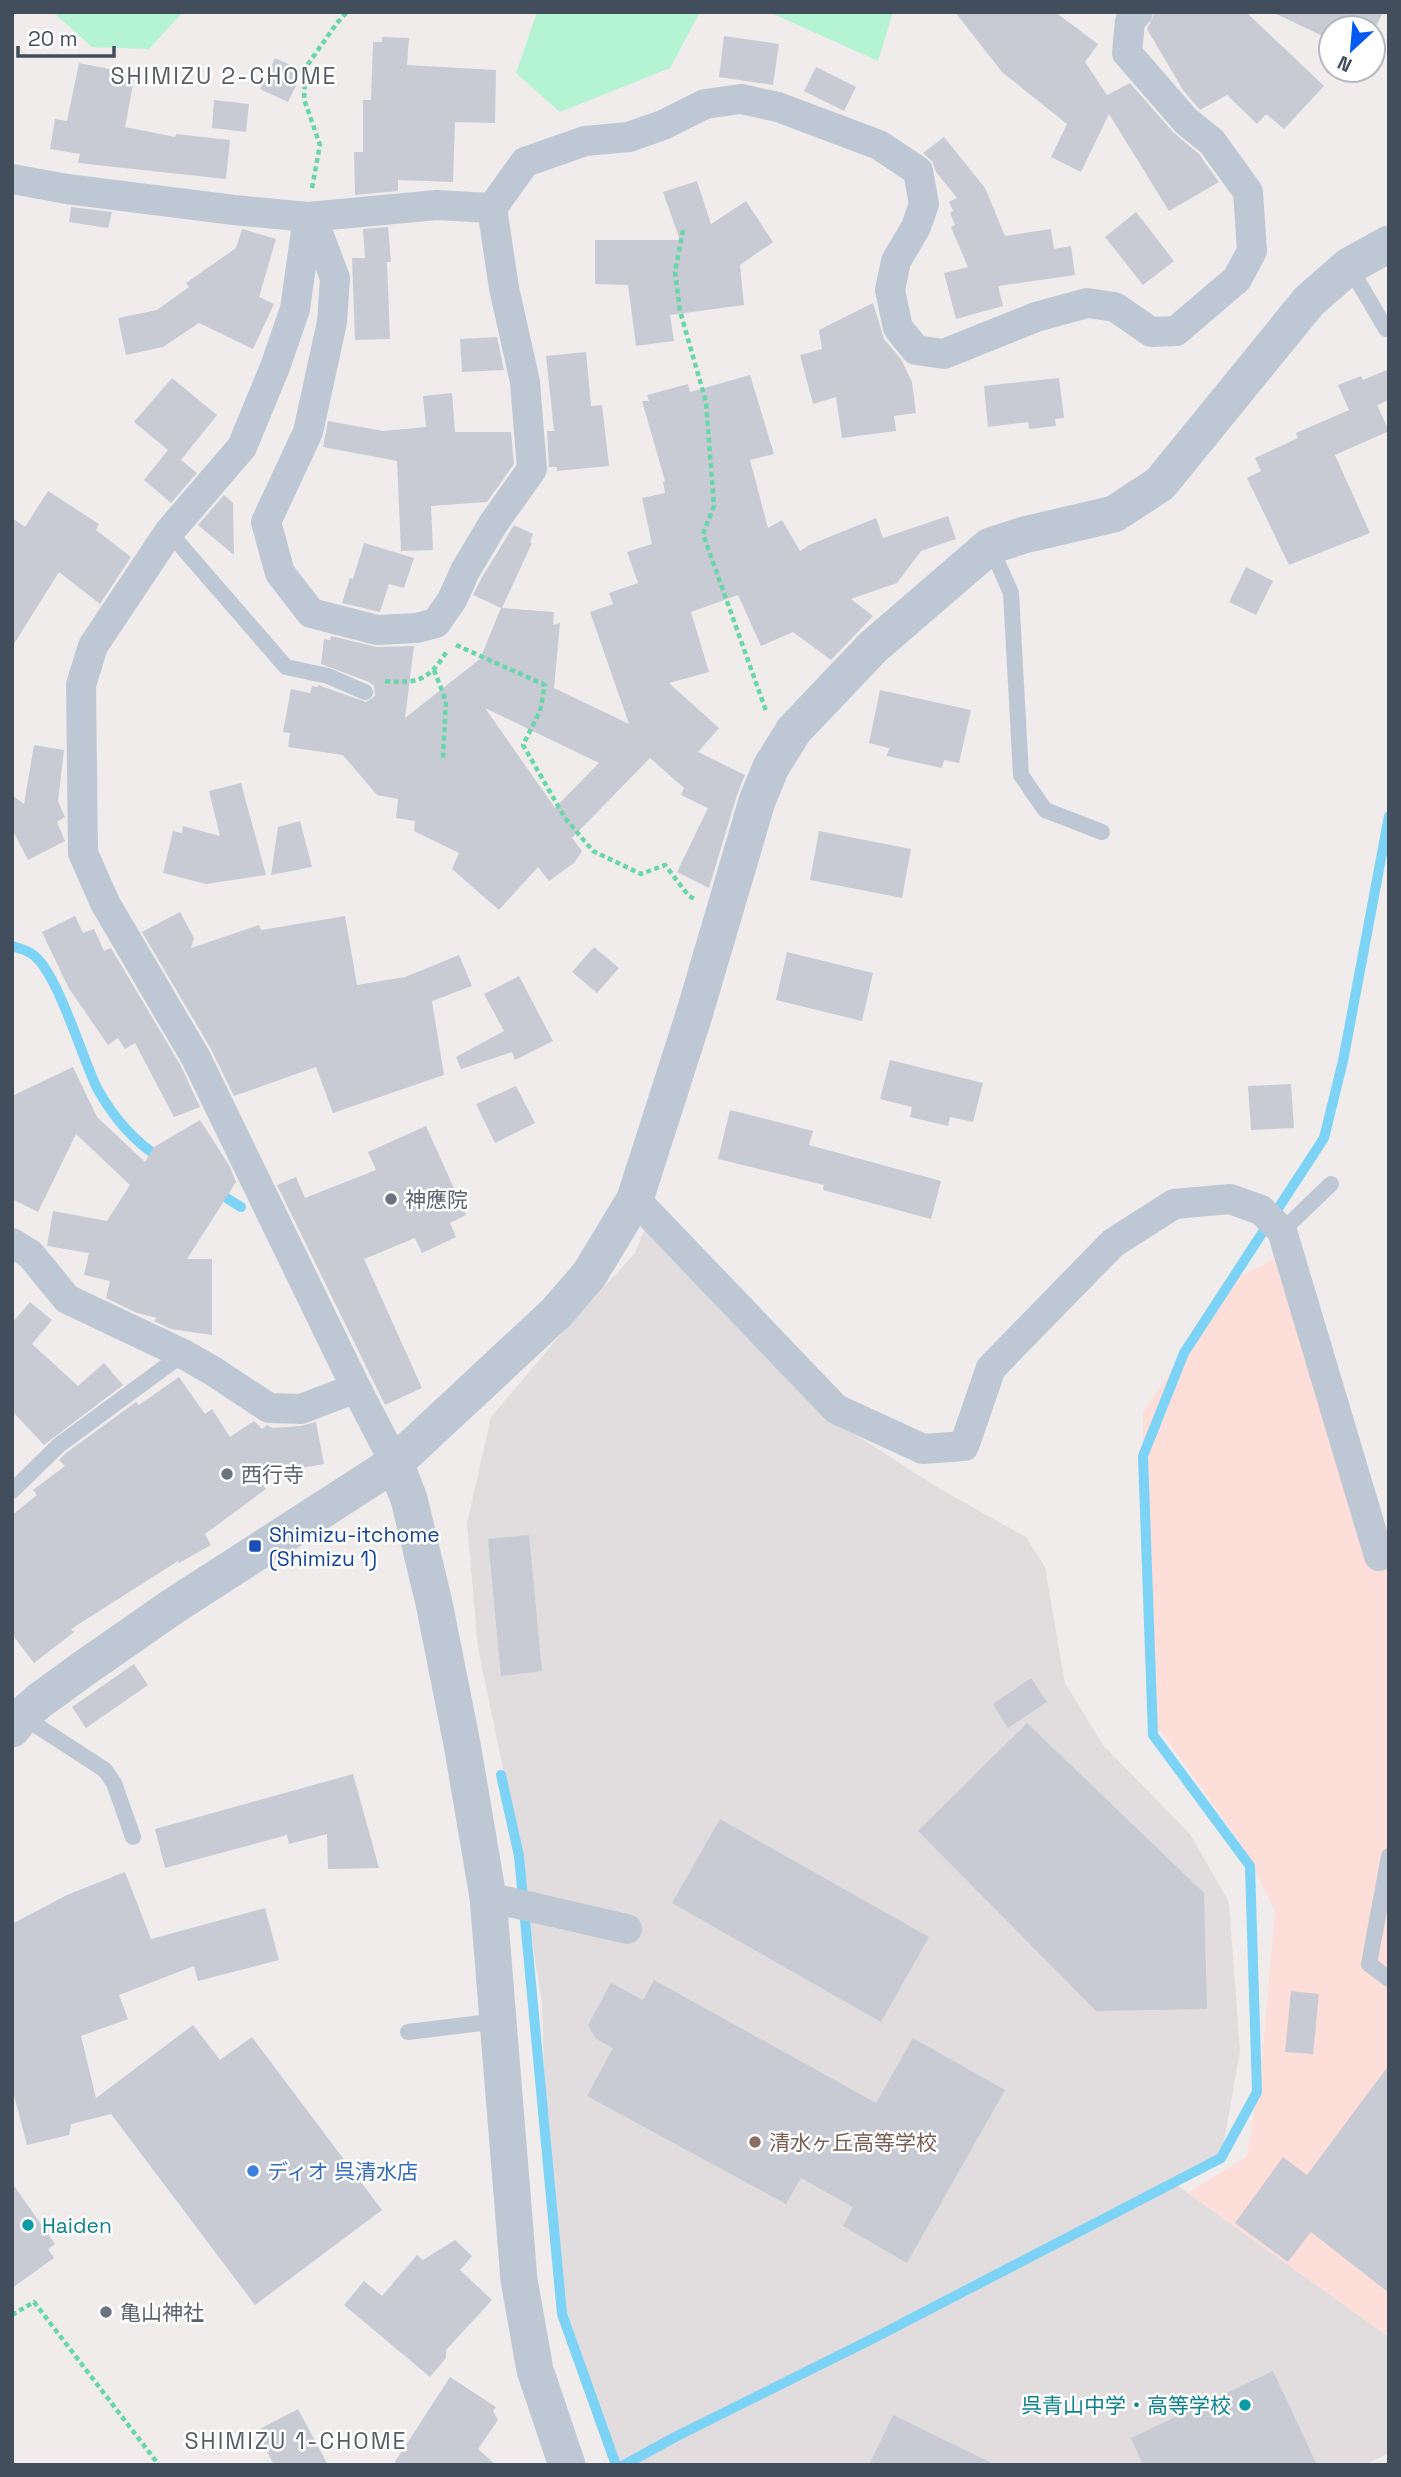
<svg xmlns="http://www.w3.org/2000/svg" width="1401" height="2477" font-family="'Space Grotesk','Noto Sans JP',sans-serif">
<rect width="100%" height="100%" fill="#f0ecec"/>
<!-- education -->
<path fill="#e1ddde" d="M 647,1223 L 831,1419 L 940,1489 L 1026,1537 L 1045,1567 L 1065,1683 L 1103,1745 L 1190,1834 L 1229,1902 L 1240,2052 L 1221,2158 L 1174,2183 L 1389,2337 L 1389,2453 L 1364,2465 L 619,2465 L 597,2429 L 564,2329 L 546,2138 L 542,2003 L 512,1812 L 478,1648 L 467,1523 L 491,1417 L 562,1333 L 635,1253 Z"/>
<!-- medical -->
<path fill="#feded8" d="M 1278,1257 L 1389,1544 L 1389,2337 L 1188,2193 L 1247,2156 L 1261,2069 L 1275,1911 L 1242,1845 L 1161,1731 L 1153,1735 L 1143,1559 L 1143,1412 L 1235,1279 Z"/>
<!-- green -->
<path fill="#b4f4d2" d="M 53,12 L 183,12 L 149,49 L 92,47 Z
M 537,12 L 700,12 L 670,68 L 560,112 L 516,73 Z
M 769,12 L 893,12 L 878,61 Z"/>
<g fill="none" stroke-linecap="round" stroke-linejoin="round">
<!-- stream -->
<path stroke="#7cd3f6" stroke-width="10" d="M 12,946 C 18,948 27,950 32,954 C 57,970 82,1058 97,1088 C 113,1117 134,1142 162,1159
M 217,1192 L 241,1207
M 501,1775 L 519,1856 L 562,2314 L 616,2465
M 624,2465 L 677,2436 L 876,2337 L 1221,2158 L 1257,2092 L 1250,1866 L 1153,1735 L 1143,1456 L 1184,1353 L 1324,1138 L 1343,1061 L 1389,816"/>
</g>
<!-- building -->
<path fill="#c8cbd3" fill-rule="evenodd" d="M 955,12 L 1055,12 L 1098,44 L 1085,62 L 1107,95 L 1130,83 L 1173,132 L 1199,154 L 1219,182 L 1169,211 L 1109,114 L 1081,172 L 1051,157 L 1067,124 L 1002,72 Z
M 1155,12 L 1246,12 L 1324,86 L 1284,129 L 1266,114 L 1257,124 L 1227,95 L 1200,110 L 1183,90 L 1147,29 Z
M 1272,12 L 1383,12 L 1373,33 L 1373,28 L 1331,28 L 1331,40 Z
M 724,36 L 779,44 L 773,85 L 719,77 Z
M 382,37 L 409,38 L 407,65 L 496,70 L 495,123 L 455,122 L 453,182 L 398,180 L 398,191 L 355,195 L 354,152 L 363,152 L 363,100 L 371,100 L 373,42 L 382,42 Z
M 275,58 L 303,71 L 288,102 L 260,89 Z
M 79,63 L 135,74 L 125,127 L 175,137 L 176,134 L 230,140 L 226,179 L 78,163 L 80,154 L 50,149 L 55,119 L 67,121 Z
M 816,67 L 856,87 L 844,111 L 804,91 Z
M 214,100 L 249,104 L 246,132 L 212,128 Z
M 944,137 L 985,188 L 1005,236 L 1051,229 L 1054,249 L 1071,246 L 1075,275 L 998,286 L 1003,306 L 956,319 L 944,273 L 968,267 L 951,227 L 955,225 L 950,213 L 953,211 L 949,202 L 957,198 L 936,172 L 932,161 L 923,153 Z
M 697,181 L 711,224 L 746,201 L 773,242 L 740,265 L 744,305 L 670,315 L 674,341 L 636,346 L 628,285 L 595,284 L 595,240 L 680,240 L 663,192 Z
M 71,207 L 112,212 L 108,228 L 69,222 Z
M 1136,212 L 1174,261 L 1143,285 L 1105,237 Z
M 388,227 L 391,262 L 387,262 L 390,339 L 355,340 L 352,258 L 365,258 L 363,229 Z
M 242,229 L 276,239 L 259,297 L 274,304 L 253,349 L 199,323 L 163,347 L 126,355 L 118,318 L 157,310 L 189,287 L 186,283 L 236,248 Z
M 873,303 L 884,339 L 901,359 L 912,382 L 916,413 L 894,416 L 896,431 L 842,438 L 836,397 L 813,404 L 800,355 L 822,349 L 819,330 Z
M 497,337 L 504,370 L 462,372 L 460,339 Z
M 586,352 L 591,406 L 602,405 L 609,466 L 557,471 L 557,467 L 549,467 L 547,431 L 554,431 L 546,356 Z
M 1389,369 L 1389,400 L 1377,405 L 1389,431 L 1335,455 L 1370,533 L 1289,565 L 1247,478 L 1261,471 L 1255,458 L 1298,438 L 1296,433 L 1349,410 L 1338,385 L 1361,376 L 1363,380 Z
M 750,375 L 774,454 L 750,460 L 768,528 L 782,520 L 800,551 L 809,545 L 876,518 L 883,538 L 948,516 L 956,539 L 921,551 L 897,583 L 851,599 L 873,616 L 831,660 L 793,632 L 761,646 L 738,595 L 691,612 L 709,672 L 669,683 L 719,728 L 698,752 L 745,775 L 737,795 L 709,888 L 677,872 L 708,808 L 681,795 L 684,788 L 650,758 L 572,838 L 582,851 L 574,863 L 549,881 L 538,867 L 499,910 L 452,869 L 459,853 L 414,831 L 415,821 L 396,818 L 398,799 L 377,795 L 343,755 L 288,747 L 290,733 L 283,732 L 291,689 L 310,693 L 312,686 L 318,687 L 318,685 L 366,702 L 375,696 L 374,686 L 369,682 L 321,664 L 324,639 L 330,640 L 331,636 L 377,647 L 414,646 L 405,718 L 480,659 L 501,608 L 473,595 L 481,579 L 514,525 L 533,534 L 530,542 L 532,543 L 502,608 L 554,612 L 553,625 L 560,623 L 554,688 L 629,724 L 590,612 L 613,604 L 609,593 L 638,583 L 627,552 L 652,544 L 642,498 L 665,493 L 663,482 L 665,481 L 642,401 L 649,401 L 647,395 L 688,384 L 690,392 ZM 485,708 L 599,763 L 555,808 Z
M 172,378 L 217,415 L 181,460 L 197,473 L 171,503 L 144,480 L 168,450 L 134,422 Z
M 1059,378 L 1064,418 L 1055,419 L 1056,426 L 1029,429 L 1028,422 L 988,427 L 984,386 Z
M 452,393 L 455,432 L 511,432 L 514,464 L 487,502 L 431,506 L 433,550 L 401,551 L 397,461 L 323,447 L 328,421 L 383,431 L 426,427 L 423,396 Z
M 48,491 L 99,524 L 96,530 L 131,557 L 100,604 L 59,572 L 12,647 L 12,518 L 25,527 Z
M 224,495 L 233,503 L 234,555 L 198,525 Z
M 364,543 L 414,558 L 404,588 L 389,584 L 380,612 L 342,603 L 350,578 L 353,579 Z
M 1246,567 L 1273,581 L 1256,615 L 1229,602 Z
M 880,690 L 971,710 L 959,763 L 944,760 L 942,768 L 887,756 L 889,748 L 869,743 Z
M 34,745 L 64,750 L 58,801 L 65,817 L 57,822 L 65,841 L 28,860 L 12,829 L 12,795 L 24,804 Z
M 241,783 L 266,875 L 206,884 L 163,873 L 173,831 L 182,833 L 183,826 L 220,836 L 209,791 Z
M 300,821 L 312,867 L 271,875 L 278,827 Z
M 819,831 L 911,849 L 902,898 L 810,880 Z
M 180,912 L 194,938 L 191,948 L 259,925 L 261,930 L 345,916 L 357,985 L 405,977 L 459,955 L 472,986 L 432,1001 L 444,1075 L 333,1113 L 316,1067 L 234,1096 L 211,1049 L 142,932 Z
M 75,916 L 83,933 L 94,929 L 104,951 L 111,948 L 181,1066 L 200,1107 L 174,1117 L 135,1043 L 125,1049 L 118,1038 L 108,1045 L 68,987 L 42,932 Z
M 594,947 L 619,968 L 597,993 L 572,972 Z
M 787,952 L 873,973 L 862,1021 L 776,1000 Z
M 519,976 L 553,1041 L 515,1060 L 512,1052 L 461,1069 L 456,1057 L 504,1031 L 484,994 Z
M 890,1060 L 983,1083 L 973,1122 L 950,1117 L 948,1126 L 910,1117 L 912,1107 L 880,1099 Z
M 73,1067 L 97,1117 L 145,1162 L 154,1147 L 200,1120 L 229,1165 L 236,1182 L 187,1259 L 212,1259 L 212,1335 L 171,1329 L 154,1321 L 157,1318 L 137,1313 L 106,1298 L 110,1281 L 84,1275 L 89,1253 L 47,1246 L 53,1211 L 107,1221 L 130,1185 L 76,1134 L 38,1212 L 12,1199 L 12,1096 Z
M 1291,1084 L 1294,1128 L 1251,1130 L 1248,1086 Z
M 516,1086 L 535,1123 L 495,1143 L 476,1104 Z
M 730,1110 L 813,1131 L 809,1145 L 941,1181 L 931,1219 L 823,1190 L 824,1185 L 718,1159 Z
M 426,1126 L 466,1215 L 450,1223 L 456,1237 L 422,1253 L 415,1238 L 364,1259 L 422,1388 L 385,1405 L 277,1185 L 296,1177 L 305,1198 L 376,1170 L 368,1152 Z
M 30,1302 L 52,1320 L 32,1344 L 78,1386 L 104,1363 L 123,1385 L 44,1445 L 12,1411 L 12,1323 Z
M 179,1377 L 205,1414 L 212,1409 L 230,1437 L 254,1421 L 262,1429 L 267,1425 L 273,1428 L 300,1426 L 316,1422 L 324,1464 L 256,1476 L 266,1489 L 205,1534 L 211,1545 L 179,1563 L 178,1561 L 71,1629 L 74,1632 L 34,1663 L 12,1634 L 12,1515 L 37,1495 L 33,1490 L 65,1466 L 59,1460 L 66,1453 L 136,1402 L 139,1405 Z
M 529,1535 L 542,1671 L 501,1676 L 488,1539 Z
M 134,1664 L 148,1685 L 86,1728 L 72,1707 Z
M 1031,1678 L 1047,1702 L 1008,1728 L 993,1704 Z
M 1027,1723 L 1204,1893 L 1207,2009 L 1096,2011 L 918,1831 Z
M 353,1774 L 379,1868 L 328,1869 L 327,1834 L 289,1844 L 287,1835 L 165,1868 L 155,1829 Z
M 720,1819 L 929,1937 L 881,2022 L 672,1903 Z
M 125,1872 L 151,1939 L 265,1908 L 279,1960 L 198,1981 L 194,1966 L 119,1995 L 128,2019 L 81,2036 L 96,2098 L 193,2025 L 220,2060 L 252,2037 L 382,2210 L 255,2305 L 111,2114 L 71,2124 L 69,2135 L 27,2145 L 12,2088 L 12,1924 L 67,1895 Z
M 654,1980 L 876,2103 L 913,2038 L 1005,2090 L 907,2263 L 843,2226 L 853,2207 L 801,2178 L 786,2204 L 587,2096 L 613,2048 L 596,2039 L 588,2025 L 611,1983 L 643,2000 Z
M 1291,1991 L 1319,1994 L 1313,2054 L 1285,2052 Z
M 1389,2065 L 1389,2293 L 1311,2232 L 1288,2262 L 1235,2223 L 1283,2157 L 1307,2175 Z
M 12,2183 L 55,2244 L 48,2249 L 54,2258 L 12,2288 Z
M 455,2240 L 472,2256 L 460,2270 L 492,2300 L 446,2350 L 446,2358 L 430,2377 L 344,2305 L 364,2281 L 382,2296 L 417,2255 L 423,2260 Z
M 1273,2371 L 1317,2465 L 1143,2465 L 1131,2438 Z
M 450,2377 L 496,2407 L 493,2411 L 498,2420 L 478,2449 L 496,2465 L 393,2465 Z
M 298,2409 L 328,2465 L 274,2465 L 256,2431 Z
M 893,2415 L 996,2465 L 869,2465 Z"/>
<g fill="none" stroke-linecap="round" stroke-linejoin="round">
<!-- path -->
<path stroke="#68d6a8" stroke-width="4.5" stroke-dasharray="5 3.5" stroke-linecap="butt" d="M 312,188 L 320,145 L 304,99 L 306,67 L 337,23 L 347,12
M 683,230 L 675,272 L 680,311 L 706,402 L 714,506 L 703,534 L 766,711
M 456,645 L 545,685 L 540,711 L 523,745 L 565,818 L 593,851 L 641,874 L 665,865 L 689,896 L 695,899
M 434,670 L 446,701 L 443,758
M 385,681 C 418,684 429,680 447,651
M 12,2315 L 34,2302 L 159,2465"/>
<!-- service -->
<path stroke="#bec8d4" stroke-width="16" d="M 1349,266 L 1386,329
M 169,532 L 286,667 L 328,676 L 365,692
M 990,546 L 1011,593 L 1021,775 L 1045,810 L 1102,832
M 1282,1231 L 1331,1184
M 12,1491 L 59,1445 L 183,1354
M 22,1716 L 105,1770 L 114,1783 L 133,1837
M 1389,1856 L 1369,1964 L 1389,1979
M 408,2032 L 498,2021"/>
<!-- minor -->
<path stroke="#bec8d4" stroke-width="30" d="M 12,179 L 67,189 L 234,210 L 308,217 L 295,309 L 275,367 L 242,447 L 169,532 L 93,646 L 81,685 L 83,853 L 105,903 L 196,1058 L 356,1388 L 395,1463
M 492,208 L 437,205 L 308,217 L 318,233 L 335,278 L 332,322 L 308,432 L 266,522 L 280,573 L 311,613 L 377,630 L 417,628 L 436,623 L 452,600 L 465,571 L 493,524 L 532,469 L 525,382 L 504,288 L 492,208 L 525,162 L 585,141 L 629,137 L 663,125 L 705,104 L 741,99 L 778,107 L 879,145 L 918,171 L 924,204 L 916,227 L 896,261 L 890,290 L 898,328 L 916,350 L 944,354 L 1036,317 L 1087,303 L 1115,307 L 1151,332 L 1176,331 L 1237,279 L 1252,251 L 1248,192 L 1212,142 L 1186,121 L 1127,53 L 1130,21 L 1138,12
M 635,1199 L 836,1409 L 923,1449 L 964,1446 L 991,1368 L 1113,1243 L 1174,1204 L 1230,1199 L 1261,1210 L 1282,1231 L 1379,1556
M 12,1243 L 30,1254 L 67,1299 L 183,1354 L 213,1371 L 269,1408 L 301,1409 L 356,1388
M 488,1897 L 627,1929"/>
<!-- tertiary -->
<path stroke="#bec8d4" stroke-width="37" d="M 395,1463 L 409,1499 L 434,1603 L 462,1744 L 488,1897 L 519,2280 L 535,2370 L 567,2465
M 12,1729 L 22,1716 L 39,1701 L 83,1669 L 172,1607 L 395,1463 L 556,1313 L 589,1275 L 635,1199 L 694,1015 L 757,801 L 771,767 L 794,730 L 873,647 L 990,546 L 1024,535 L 1114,514 L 1160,484 L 1309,301 L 1349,266 L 1389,244"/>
</g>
<!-- markers -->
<g fill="#6b7280" stroke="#fff" stroke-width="2.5">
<circle cx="391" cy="1199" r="7"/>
<circle cx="227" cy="1474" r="7"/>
<circle cx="106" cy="2312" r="7"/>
</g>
<rect fill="#1a4fb4" stroke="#fff" stroke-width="2.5" x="248" y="1539" width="14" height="14" rx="3.5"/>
<circle fill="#8d6e63" stroke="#fff" stroke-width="2.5" cx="755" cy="2142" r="7"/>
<circle fill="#3f7fe0" stroke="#fff" stroke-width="2.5" cx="253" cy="2171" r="7"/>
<g fill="#0f9aa8" stroke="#fff" stroke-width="2.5">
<circle cx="28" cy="2225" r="7"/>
<circle cx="1245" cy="2405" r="7"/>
</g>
<g text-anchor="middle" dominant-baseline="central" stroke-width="5" stroke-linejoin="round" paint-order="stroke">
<!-- worship labels -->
<g font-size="21" fill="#5b616d" stroke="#fff" text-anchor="start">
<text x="405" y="1199">神應院</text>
<text x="241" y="1474">西行寺</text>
<text x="120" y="2312">亀山神社</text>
</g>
<!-- transit labels -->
<g font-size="21" fill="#164399" stroke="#fff" text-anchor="start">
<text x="269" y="1534">Shimizu-itchome<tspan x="269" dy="24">(Shimizu 1)</tspan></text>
</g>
<!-- education labels -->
<g font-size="21" fill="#785e54" stroke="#fff" text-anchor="start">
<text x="769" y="2142">清水ヶ丘高等学校</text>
</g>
<!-- shop labels -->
<g font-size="21" fill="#366cbe" stroke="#fff" text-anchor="start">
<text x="267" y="2171">ディオ 呉清水店</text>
</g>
<!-- culture labels -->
<g font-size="21" fill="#0d838f" stroke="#fff" text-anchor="start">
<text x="42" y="2225">Haiden</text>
<text x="1231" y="2405" text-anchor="end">呉青山中学・高等学校</text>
</g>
<!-- neighbourhood labels -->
<g font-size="23" letter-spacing="2" fill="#585c63" stroke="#fff">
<text x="224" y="76">SHIMIZU 2-CHOME</text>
<text x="296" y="2441">SHIMIZU 1-CHOME</text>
</g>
</g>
<!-- border -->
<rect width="1401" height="2477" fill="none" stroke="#434e5c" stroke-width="28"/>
<!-- north arrow -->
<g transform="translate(1352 49) rotate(206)"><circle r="33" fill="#ffffff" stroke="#b4b8be" stroke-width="2"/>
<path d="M0-5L12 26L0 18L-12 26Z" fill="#0359f3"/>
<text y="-10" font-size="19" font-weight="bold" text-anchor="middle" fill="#434e5c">N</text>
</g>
<!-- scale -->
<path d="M18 46v10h96v-10" fill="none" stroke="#434e5c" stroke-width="3.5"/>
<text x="28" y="46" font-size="21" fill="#434e5c" stroke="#ffffff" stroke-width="5" paint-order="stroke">20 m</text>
</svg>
